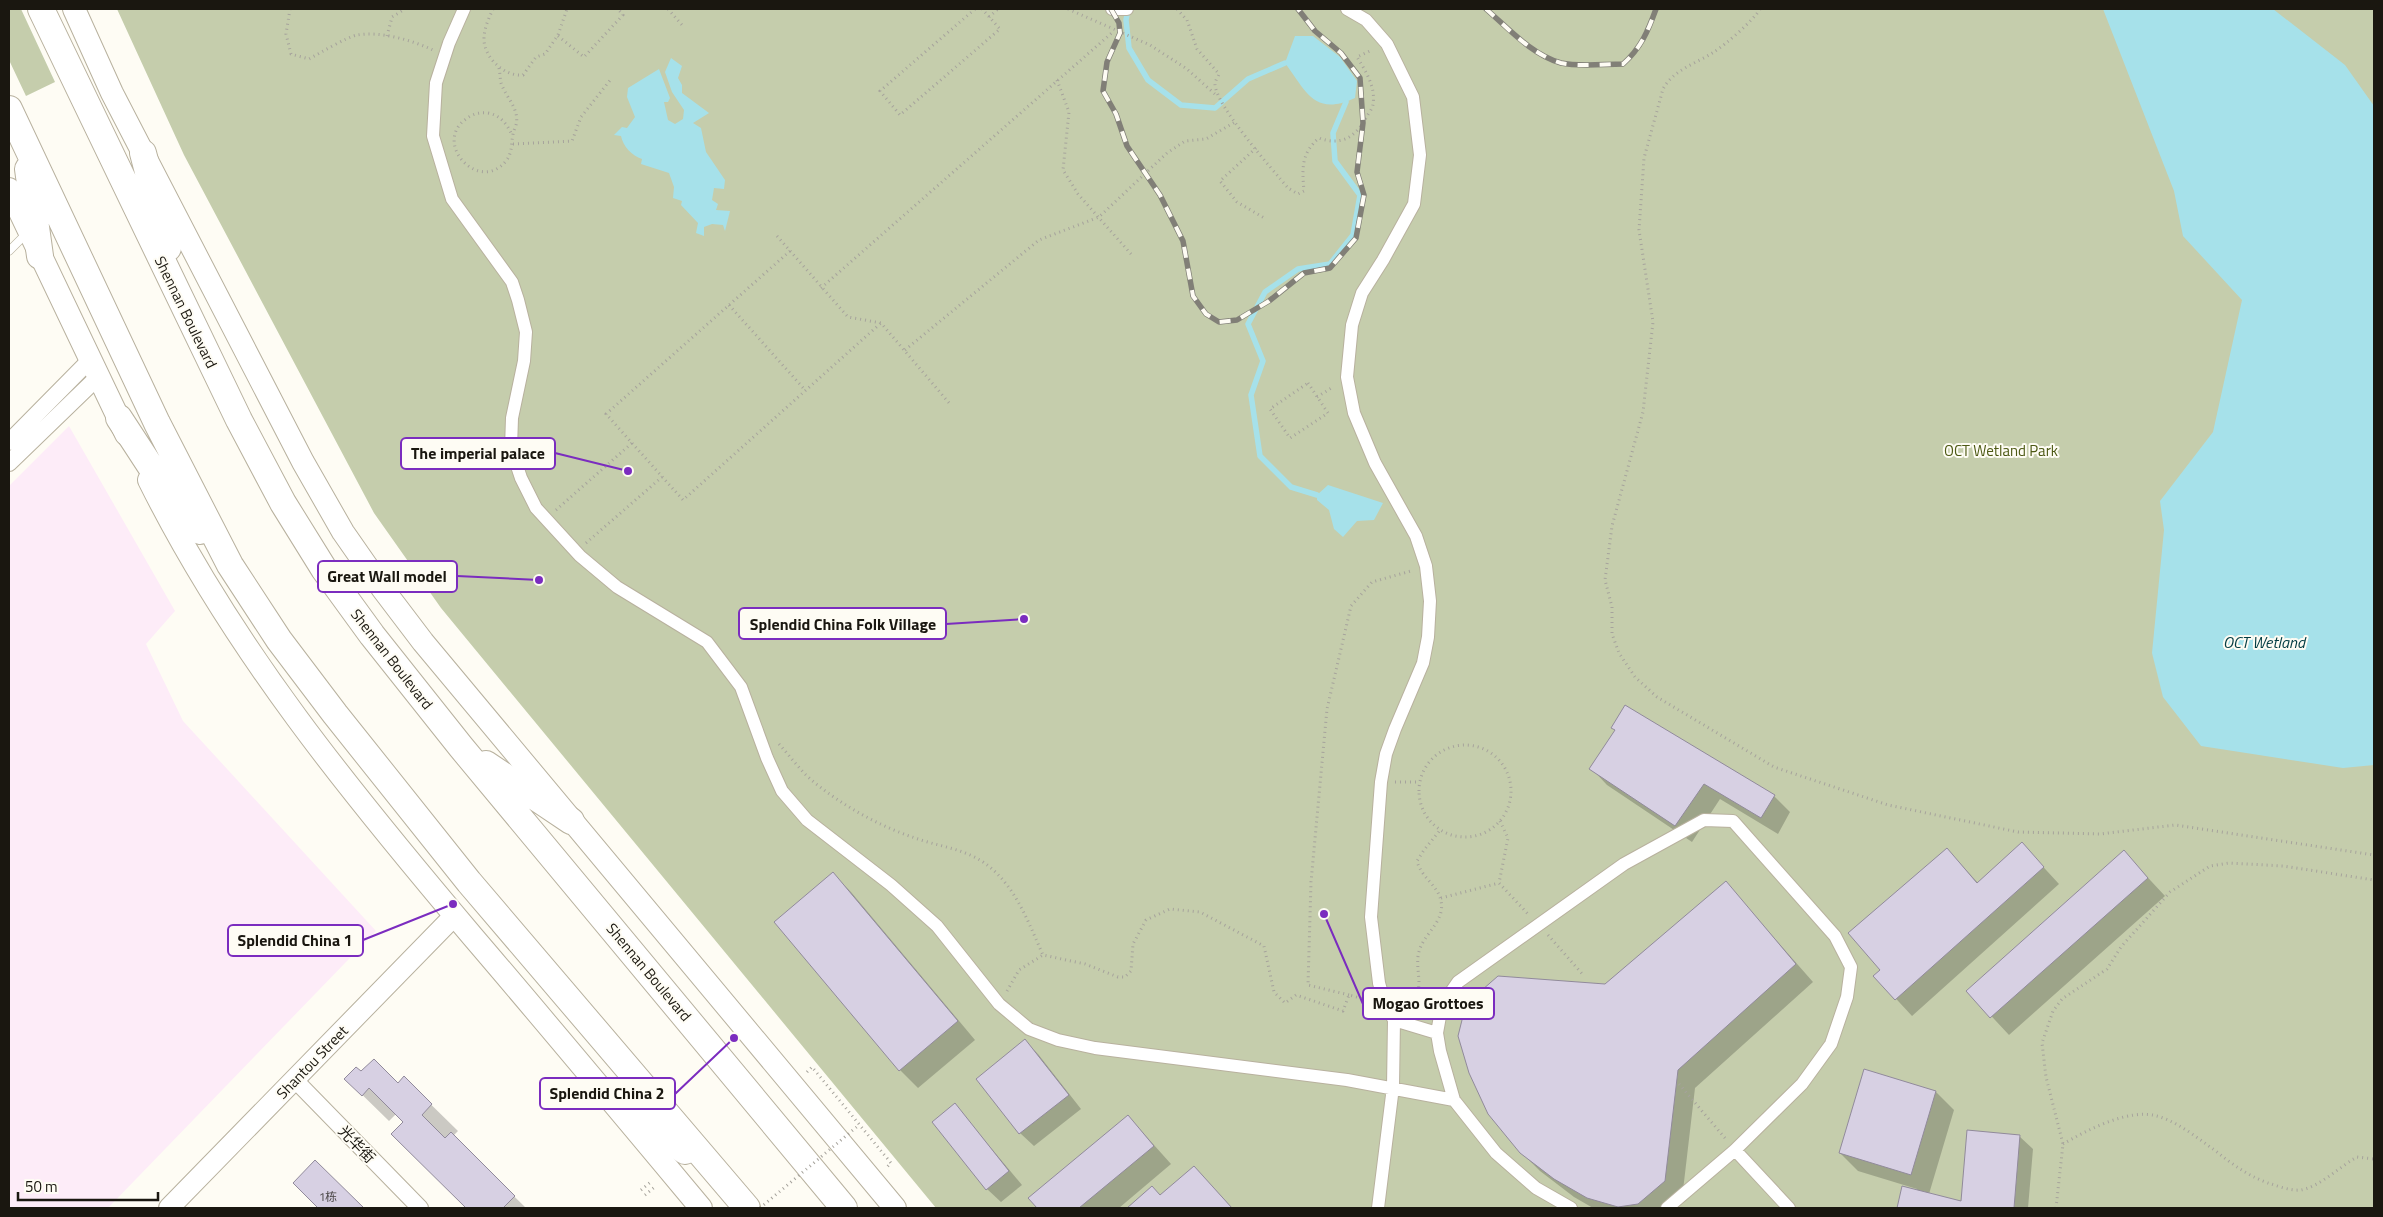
<svg xmlns="http://www.w3.org/2000/svg" width="2383" height="1217" font-family="'Titillium Web','Noto Sans SC',sans-serif">
<rect width="100%" height="100%" fill="#fefcf4"/>
<!-- commercial -->
<path fill="#fdecf8" d="M 69,426 L 175,611 L 146,644 L 183,721 L 376,931 L 108,1208 L 10,1208 L 9,486 Z"/>
<!-- green -->
<path fill="#c5cdac" d="M 9,9 L 21,9 L 55,82 L 26,96 L 9,60 Z
M 117,9 L 2374,9 L 2374,1208 L 936,1208 L 441,608 L 374,513 L 184,155 Z"/>
<!-- water -->
<path fill="#a6e1ea" d="M 2103,9 L 2273,9 L 2345,65 L 2374,106 L 2374,765 L 2343,768 L 2201,746 L 2163,697 L 2152,653 L 2164,530 L 2160,501 L 2213,432 L 2242,300 L 2183,236 L 2174,191 Z
M 1295,36 L 1313,36 L 1340,57 L 1357,81 L 1355,98 C 1314,117 1306,91 1285,63 Z
M 671,58 L 682,66 L 678,78 L 682,85 L 682,93 L 709,113 L 693,123 L 701,128 L 706,152 L 725,180 L 724,189 L 714,188 L 712,200 L 718,204 L 716,210 L 730,211 L 725,231 L 723,225 L 712,224 L 704,227 L 704,236 L 696,233 L 698,223 L 681,205 L 682,201 L 673,198 L 674,187 L 669,173 L 641,164 L 642,159 C 632,156 623,146 621,136 L 614,135 L 622,127 L 627,128 L 635,117 L 627,97 L 628,88 L 659,69 L 670,98 L 668,102 L 664,102 L 668,120 L 675,124 L 683,119 L 684,110 L 672,92 L 665,72 Z
M 1328,485 L 1383,503 L 1374,520 L 1357,521 L 1343,537 L 1334,529 L 1329,510 L 1317,500 L 1317,495 Z"/>
<!-- shadow -->
<path fill="#0003" d="M 1613,728 L 1774,796 L 1790,812 L 1778,834 L 1720,799 L 1692,842 L 1607,785 L 1591,768 L 1616,731 Z
M 2022,844 L 2059,884 L 1912,1016 L 1875,976 L 1881,970 L 1947,849 L 1978,883 Z
M 2124,852 L 2165,896 L 2009,1035 L 1968,991 Z
M 833,874 L 851,892 L 975,1040 L 918,1088 L 900,1070 Z
M 1726,883 L 1813,982 L 1695,1088 L 1682,1199 L 1671,1208 L 1593,1208 L 1574,1197 L 1540,1171 L 1521,1152 L 1606,985 Z
M 1025,1041 L 1038,1054 L 1081,1109 L 1034,1146 L 1020,1133 L 977,1079 Z
M 361,1073 L 398,1084 L 404,1078 L 458,1131 L 453,1136 L 526,1208 L 468,1208 L 393,1134 L 405,1122 L 396,1114 L 389,1121 L 346,1079 Z
M 1936,1092 L 1954,1110 L 1929,1194 L 1962,1203 L 2019,1136 L 2033,1149 L 2028,1208 L 1898,1208 L 1903,1187 L 1917,1191 L 1917,1189 L 1858,1171 L 1840,1153 Z
M 955,1105 L 1022,1185 L 1001,1202 L 987,1189 Z
M 1128,1116 L 1171,1164 L 1119,1208 L 1038,1208 L 1030,1198 Z
M 1209,1183 L 1232,1208 L 1128,1208 L 1152,1188 L 1161,1197 Z"/>
<g fill="none" stroke-linecap="round" stroke-linejoin="round">
<!-- stream -->
<path stroke="#a6e1ea" stroke-width="5.5" d="M 1128,10 L 1126,20 L 1129,48 L 1148,80 L 1181,105 L 1215,108 L 1248,79 L 1285,63
M 1317,495 L 1291,487 L 1260,456 L 1251,395 L 1263,361 L 1248,324 L 1265,292 L 1298,269 L 1330,264 L 1353,235 L 1360,195 L 1335,161 L 1333,133 L 1346,102"/>
</g>
<!-- building -->
<path fill="#d7d0e3" stroke="#918a9b" d="M 1625,705 L 1775,795 L 1761,818 L 1704,784 L 1675,826 L 1589,769 L 1615,730 L 1611,728 Z
M 2022,842 L 2044,867 L 1895,1000 L 1873,976 L 1880,970 L 1848,933 L 1947,848 L 1977,883 Z
M 2124,850 L 2148,878 L 1990,1018 L 1966,991 Z
M 833,872 L 958,1021 L 899,1071 L 774,922 Z
M 1726,881 L 1796,964 L 1678,1070 L 1665,1181 L 1638,1204 L 1618,1207 L 1587,1198 L 1554,1179 L 1520,1153 L 1488,1114 L 1469,1073 L 1458,1036 L 1466,1004 L 1498,976 L 1605,984 Z
M 1025,1039 L 1069,1095 L 1019,1134 L 976,1079 Z
M 374,1059 L 398,1083 L 404,1076 L 432,1104 L 422,1115 L 445,1138 L 451,1132 L 515,1196 L 503,1208 L 466,1208 L 391,1134 L 403,1122 L 369,1088 L 362,1096 L 344,1079 L 356,1067 L 361,1071 Z
M 1864,1069 L 1936,1091 L 1911,1175 L 1839,1153 Z
M 955,1103 L 1009,1171 L 986,1190 L 932,1122 Z
M 1128,1115 L 1154,1146 L 1079,1208 L 1037,1208 L 1028,1198 Z
M 1967,1130 L 2020,1135 L 2014,1208 L 1897,1208 L 1902,1186 L 1961,1201 Z
M 315,1160 L 364,1208 L 318,1208 L 293,1183 Z
M 1194,1166 L 1232,1208 L 1127,1208 L 1152,1186 L 1160,1195 Z"/>
<g fill="none" stroke-linecap="round" stroke-linejoin="round">
<!-- service casing -->
<g stroke="#b8b19e" stroke-width="9">
<path id="service" d="M 9,251 L 27,233"/>
</g>
<!-- pedestrian casing -->
<g stroke="#b8b19e" stroke-width="14">
<path id="pedestrian" d="M 464,9 L 449,43 L 436,83 L 433,136 L 452,199 L 512,282 L 518,300 L 526,332 L 524,361 L 512,418 L 511,448 L 521,478 L 536,508 L 580,556 L 617,587 L 707,642 L 741,687 L 767,758 L 782,791 L 807,820 L 891,885 L 937,926 L 999,1004 L 1029,1029 L 1058,1040 L 1095,1048 L 1347,1080 L 1454,1100
M 1112,9 L 1127,9
M 1347,9 L 1366,20 L 1387,44 L 1413,97 L 1420,155 L 1414,204 L 1383,260 L 1362,293 L 1352,325 L 1347,377 L 1354,413 L 1375,463 L 1416,536 L 1426,566 L 1430,601 L 1428,637 L 1423,663 L 1395,729 L 1386,754 L 1381,782 L 1371,917 L 1379,983 L 1385,1004 L 1394,1020 L 1437,1033
M 1735,1150 L 1789,1208
M 1378,1208 L 1393,1087 L 1394,1020
M 1571,1208 L 1536,1188 L 1496,1153 L 1454,1100 L 1440,1051 L 1437,1033 L 1442,1005 L 1458,982 L 1624,864 L 1704,820 L 1733,821 L 1835,936 L 1851,967 L 1847,997 L 1831,1044 L 1802,1084 L 1735,1150 L 1667,1208"/>
</g>
<!-- minor casing -->
<g stroke="#b8b19e" stroke-width="18">
<path id="minor" d="M 9,442 L 90,360
M 9,463 L 98,377
M 295,1080 L 420,1208"/>
</g>
<!-- tertiary casing -->
<g stroke="#b8b19e" stroke-width="22">
<path id="tertiary" d="M 169,1208 L 455,915"/>
</g>
<!-- secondary casing -->
<g stroke="#b8b19e" stroke-width="24">
<path id="secondary" d="M 74,9 L 112,93 L 303,462 L 343,532 L 382,588 L 423,642 L 895,1208
M 9,189 L 126,434
M 149,480 C 233,649 352,794 473,937 C 550,1027 625,1117 701,1208"/>
</g>
<!-- primary casing -->
<g stroke="#b8b19e" stroke-width="28">
<path id="primary" d="M 41,9 L 239,420 L 283,503 L 324,569 L 372,635 L 461,747 L 844,1208
M 9,109 L 157,423 L 230,565 L 279,640 L 335,714 L 469,882 L 747,1208
M 143,153 L 168,248
M 28,169 L 40,256
M 119,418 L 168,493 L 200,531
M 486,764 L 571,821
M 605,1092 L 685,1151"/>
</g>
<!-- path -->
<path stroke="#a6a39c" stroke-width="3" stroke-dasharray="1 4" stroke-linecap="butt" d="M 290,9 L 286,34 L 291,54 L 309,59 C 320,53 347,37 357,35 C 381,31 411,40 433,50
M 493,9 C 489,18 484,28 484,39 C 484,58 505,77 523,75 L 536,57 L 545,54 L 558,35 L 567,9
M 668,9 L 682,25
M 975,9 L 880,91 L 900,115 L 1000,29 L 982,9
M 1068,9 L 1150,45 L 1187,69 L 1217,96
M 1177,9 L 1187,20 L 1197,49 L 1219,74 C 1218,77 1215,81 1215,84 C 1215,105 1273,170 1288,188 L 1298,194 L 1304,191 C 1302,169 1301,153 1319,138 C 1340,146 1355,138 1366,118 C 1368,114 1373,108 1373,104 C 1376,87 1365,70 1357,57 L 1372,50
M 1760,9 C 1754,20 1725,45 1714,52 C 1697,63 1673,70 1663,89 L 1644,158 L 1639,230 L 1653,322 L 1643,412 L 1612,526 L 1605,580 L 1612,607 L 1612,634 L 1619,653 L 1635,677 L 1657,697 L 1774,767 L 1888,805 L 2018,832 L 2100,834 L 2175,825 L 2374,855
M 989,17 L 998,9
M 387,36 L 392,17 L 405,9
M 558,36 L 584,57 L 623,15 L 618,9
M 499,68 C 500,73 500,78 501,83 C 506,98 522,111 515,128 C 510,139 514,151 506,161 C 479,194 432,143 466,119 C 472,114 480,112 488,113 C 500,115 507,124 512,135
M 1057,80 L 1069,112 L 1063,170 L 1078,194 L 1131,254
M 513,144 L 572,141 L 581,117 L 611,79
M 1256,148 L 1220,181 L 1237,202 L 1266,219
M 777,236 L 848,317 L 881,323 L 950,404
M 790,251 L 606,414 L 683,500 L 881,323
M 821,288 L 1114,31
M 729,305 L 805,390
M 905,350 L 1039,240 L 1099,217 L 1167,153 L 1185,141 L 1206,139 L 1235,122
M 1308,383 L 1328,413 L 1290,438 L 1270,409 Z
M 1317,397 L 1333,387
M 556,510 L 632,443
M 586,543 L 662,477
M 779,744 C 790,756 801,772 815,783 C 846,808 883,828 921,840 C 946,848 970,850 991,868 C 1017,890 1029,924 1043,955
M1419 791a46 46 0 1 1 92 0a46 46 0 1 1-92 0Z
M 1395,782 L 1420,782
M 1500,821 L 1508,838 L 1499,883 L 1528,914
M 1441,898 L 1499,883
M 1548,935 L 1584,976
M 1007,991 L 1019,970 L 1043,955 L 1085,964 L 1118,977 L 1125,977 L 1131,971 L 1133,944 L 1146,920 L 1170,909 L 1200,912 L 1264,946 L 1274,992 L 1285,1003 L 1296,995 L 1343,1011 L 1349,995 L 1368,1000
M 1349,995 L 1308,985 L 1311,882 L 1327,709 L 1351,606 L 1372,582 L 1411,571
M 1412,1011 C 1416,1002 1418,994 1419,984 C 1419,971 1415,959 1421,946 C 1428,931 1445,919 1441,901 C 1438,885 1422,879 1417,861 L 1424,850 L 1441,829
M 807,1072 L 812,1067 L 891,1163 L 887,1167
M 1679,1084 L 1725,1138
M 2063,1144 C 2087,1130 2129,1108 2157,1116 C 2178,1122 2196,1137 2213,1149 C 2231,1163 2246,1175 2268,1183 C 2278,1186 2290,1191 2301,1190 C 2321,1186 2339,1167 2357,1157 L 2374,1159
M 641,1190 L 652,1181
M 645,1195 L 656,1186
M 2056,1208 L 2063,1144 L 2046,1077 L 2042,1043 L 2053,1011 L 2062,999 L 2107,969 L 2121,947 L 2170,892 L 2210,866 L 2229,863 L 2283,866 L 2374,880"/>
<!-- service -->
<use href="#service" stroke="#fff" stroke-width="8"/>
<!-- pedestrian -->
<use href="#pedestrian" stroke="#fff" stroke-width="12"/>
<!-- minor -->
<use href="#minor" stroke="#fff" stroke-width="16"/>
<!-- tertiary -->
<use href="#tertiary" stroke="#fff" stroke-width="20"/>
<!-- secondary -->
<use href="#secondary" stroke="#fff" stroke-width="22"/>
<!-- primary -->
<use href="#primary" stroke="#fff" stroke-width="26"/>
<!-- rail casing -->
<g stroke="#817f77" stroke-width="5.5">
<path id="rail" d="M 1111,9 L 1119,23 L 1120,33 L 1107,62 L 1103,91 L 1116,114 L 1127,146 L 1160,195 L 1183,241 L 1193,296 L 1206,314 L 1219,322 L 1237,320 L 1269,301 L 1304,273 L 1330,268 L 1356,238 L 1364,195 L 1357,172 L 1363,123 L 1360,78 L 1341,53 L 1315,31 L 1298,9
M 1486,9 C 1508,28 1532,55 1561,63 C 1579,67 1603,64 1623,64 C 1641,48 1648,31 1656,9"/>
</g>
<!-- rail -->
<use href="#rail" stroke="#fefcf4" stroke-width="4" stroke-dasharray="11" stroke-linecap="butt"/>
<!-- path-bridge -->
<path stroke="#a6a39c" stroke-width="3" stroke-dasharray="1 4" stroke-linecap="butt" d="M 760,1208 L 859,1125"/>
</g>
<g text-anchor="middle" dominant-baseline="central" stroke-width="4" stroke-linejoin="round" paint-order="stroke">
<!-- number labels -->
<g font-size="12" fill="#494545">
<text x="328" y="1196">1栋</text>
</g>
<!-- street labels -->
<g font-size="15" fill="#1a1710" stroke="#fefcf4">
<text transform="translate(186 312) rotate(64)">Shennan Boulevard</text>
<text transform="translate(392 659) rotate(52)">Shennan Boulevard</text>
<text transform="translate(649 972) rotate(50)">Shennan Boulevard</text>
<text transform="translate(312 1062) rotate(-46)">Shantou Street</text>
<text transform="translate(357 1144) rotate(46)">光华街</text>
</g>
<!-- park labels -->
<g font-size="15" fill="#4d5914" stroke="#fefcf4">
<text x="2001" y="450">OCT Wetland Park</text>
</g>
<!-- water labels -->
<g font-size="16" font-style="italic" fill="#023c43" stroke="#fefcf4">
<text x="2264" y="642">OCT Wetland</text>
</g>
</g>
<!-- callouts -->
<path fill="none" stroke="#7b2cbf" stroke-width="2" d="M628 471L555 453M539 580L457 576M1024 619L946 624M453 904L363 940M1324 914L1363 1004M734 1038L675 1094"/>
<g fill="#7b2cbf" stroke="#fefcf4" stroke-width="2">
<circle cx="628" cy="471" r="5"/>
<circle cx="539" cy="580" r="5"/>
<circle cx="1024" cy="619" r="5"/>
<circle cx="453" cy="904" r="5"/>
<circle cx="1324" cy="914" r="5"/>
<circle cx="734" cy="1038" r="5"/>
</g>
<g fill="#fefcf4" stroke="#7b2cbf" stroke-width="2">
<rect x="401" y="438" width="154" height="31" rx="5"/>
<rect x="318" y="561" width="139" height="31" rx="5"/>
<rect x="739" y="608" width="207" height="31" rx="5"/>
<rect x="228" y="925" width="135" height="31" rx="5"/>
<rect x="1363" y="988" width="131" height="31" rx="5"/>
<rect x="540" y="1078" width="135" height="31" rx="5"/>
</g>
<g font-size="16" text-anchor="middle" font-weight="bold" fill="#1a1710">
<text x="478" y="459">The imperial palace</text>
<text x="387" y="582">Great Wall model</text>
<text x="843" y="630">Splendid China Folk Village</text>
<text x="295" y="946">Splendid China 1</text>
<text x="1428" y="1009">Mogao Grottoes</text>
<text x="607" y="1099">Splendid China 2</text>
</g>
<!-- border -->
<rect width="2383" height="1217" fill="none" stroke="#1a1710" stroke-width="20"/>
<!-- scale -->
<path d="M18 1192v8h140v-8" fill="none" stroke="#1a1710" stroke-width="2.5"/>
<text x="25" y="1192" font-size="15" fill="#1a1710" stroke="#fefcf4" stroke-width="4" paint-order="stroke">50 m</text>
</svg>
